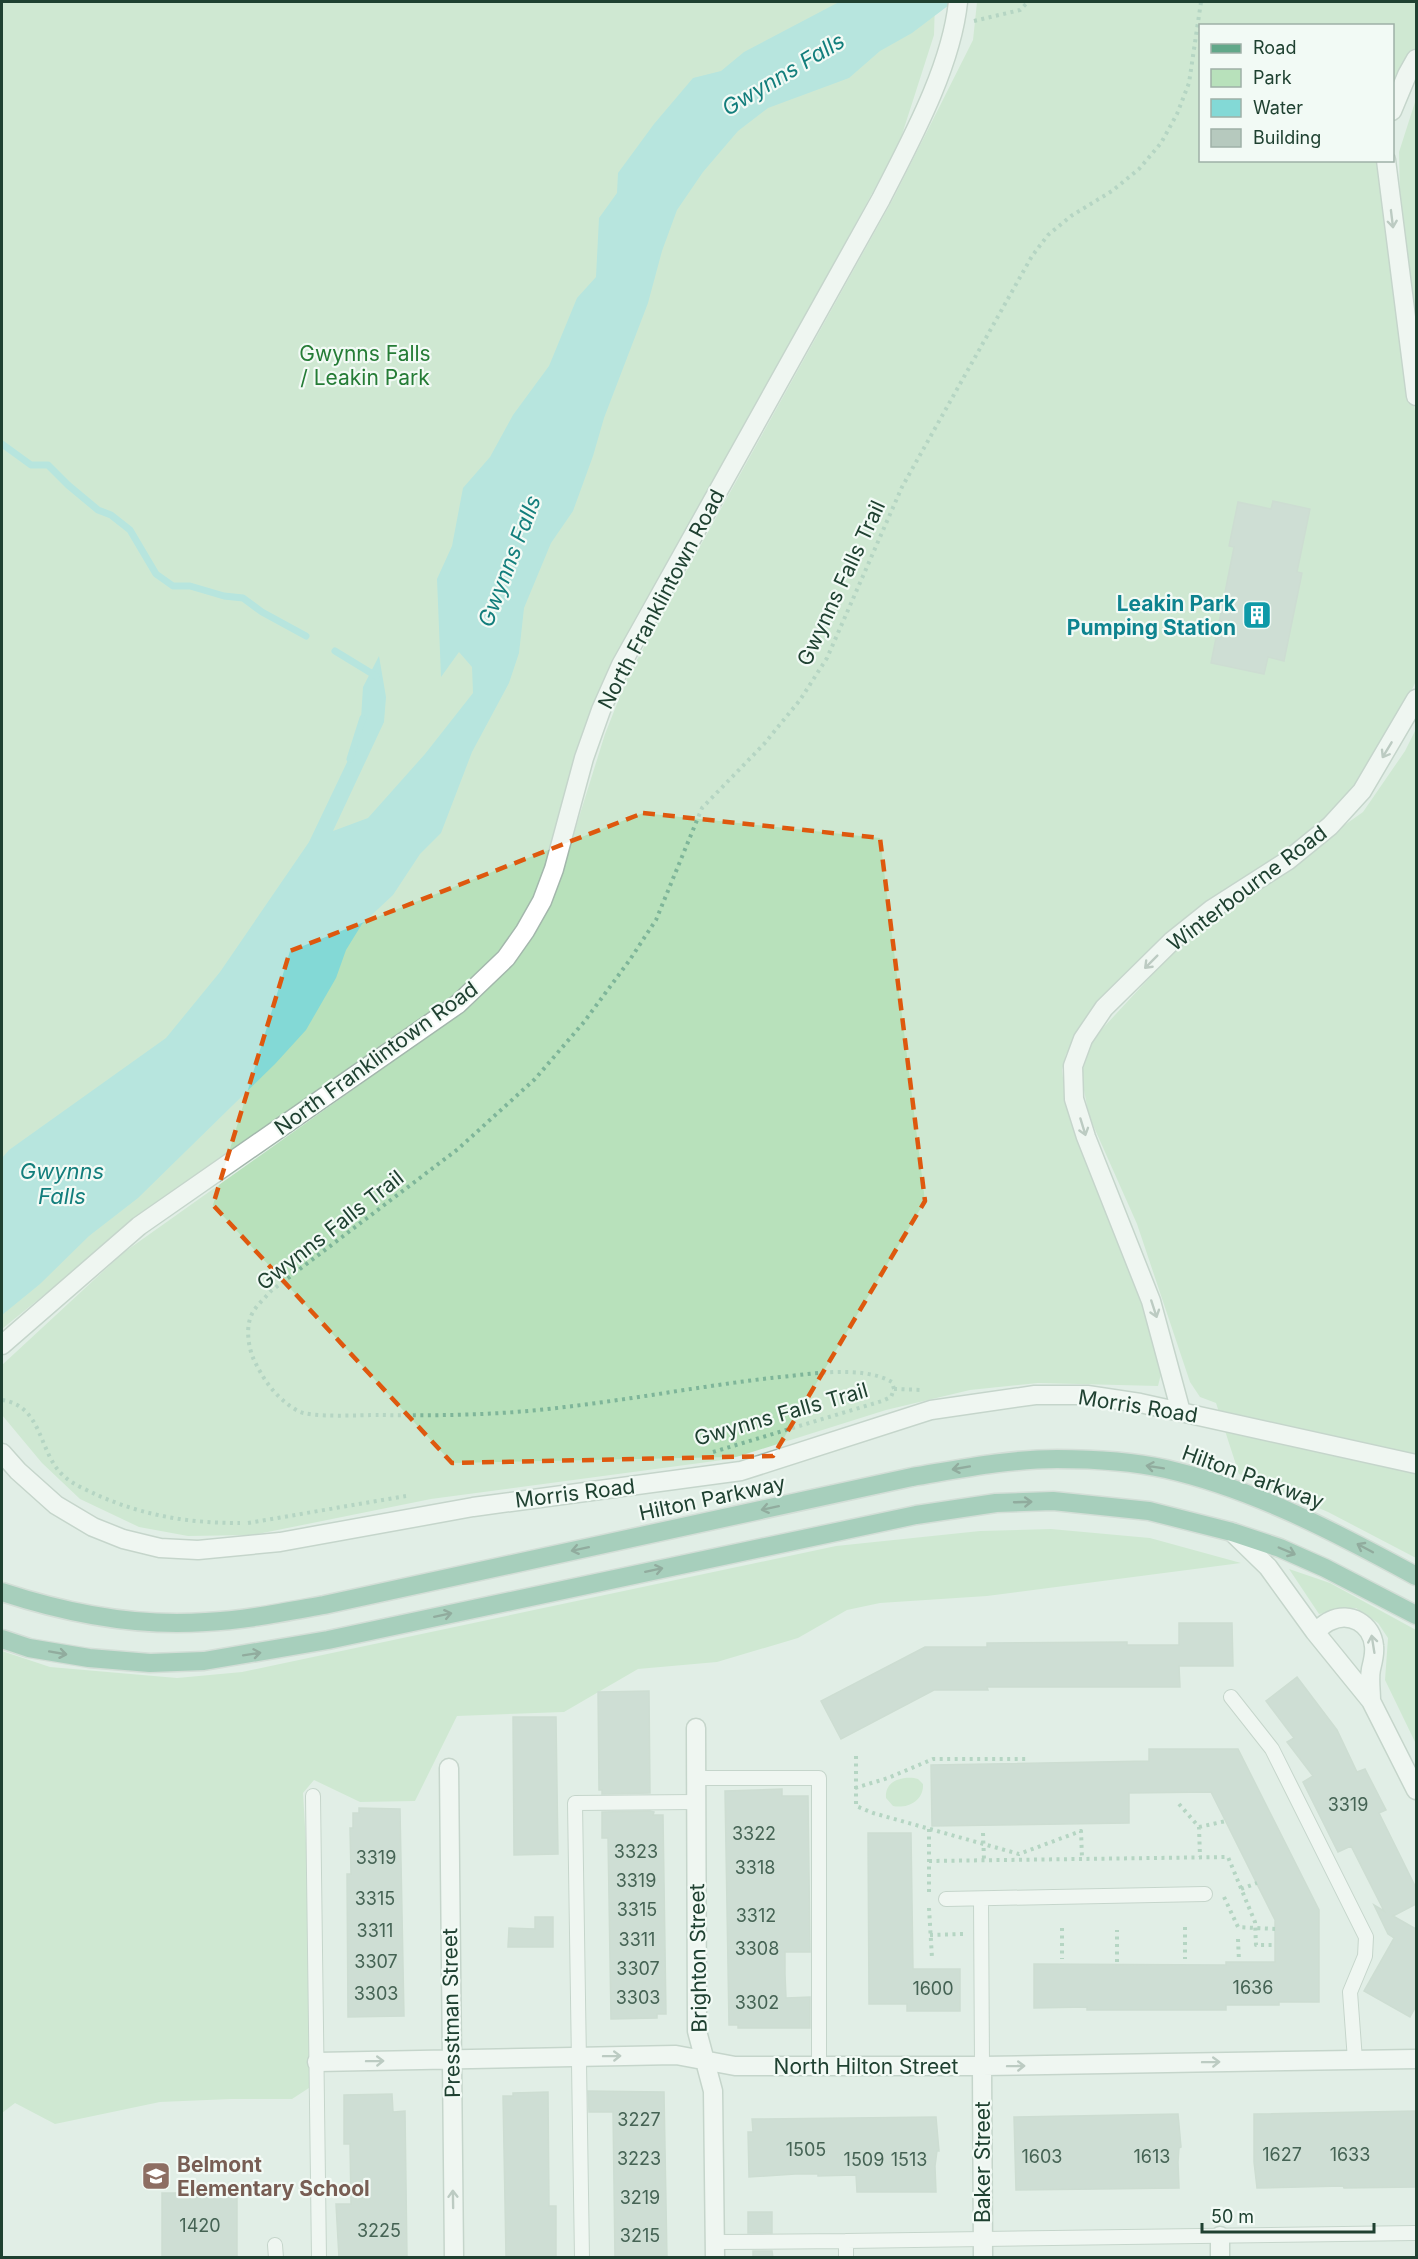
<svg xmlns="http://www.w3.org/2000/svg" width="1418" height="2259" font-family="Inter,sans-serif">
<rect width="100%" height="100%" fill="#e1eee6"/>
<!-- green -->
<path fill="#b8e1bb" d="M 2,2 L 935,2 L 934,35 L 899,144 L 609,676 L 541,882 L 509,940 L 453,999 L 167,1195 L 2,1329 Z
M 977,2 L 1416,2 L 1416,52 L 1393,114 L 1392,26 L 1200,26 L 1200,160 L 1385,161 L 1402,332 L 1416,417 L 1416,681 L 1404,707 L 1348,796 L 1304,840 L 1095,1013 L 1066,1054 L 1062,1070 L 1066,1102 L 1150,1323 L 1162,1370 L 1158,1386 L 1038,1383 L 970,1390 L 886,1410 L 730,1459 L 431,1499 L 253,1535 L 188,1536 L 139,1527 L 80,1499 L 42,1463 L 2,1415 L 2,1365 L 123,1253 L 472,1005 L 526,947 L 554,897 L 605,734 L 628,676 L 893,199 L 973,40 Z
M 1416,99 L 1416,329 L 1400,202 L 1399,152 Z
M 1416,729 L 1416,1558 L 1328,1512 L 1239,1474 L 1216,1403 L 1200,1397 L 1190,1382 L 1137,1224 L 1089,1116 L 1081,1075 L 1091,1045 L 1102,1029 L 1190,934 L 1363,812 L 1405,751 Z
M 1051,1529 L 1150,1538 L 1241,1563 L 987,1596 L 880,1603 L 847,1610 L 798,1638 L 717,1662 L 638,1669 L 564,1712 L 457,1716 L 415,1801 L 360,1802 L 314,1780 L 303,1793 L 310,1911 L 312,2086 L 292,2099 L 231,2099 L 160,2102 L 55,2124 L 15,2103 L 2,2113 L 2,1651 L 50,1667 L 177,1678 L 242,1672 L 836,1546 L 980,1531 Z
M 1289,1569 L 1330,1583 L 1416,1630 L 1416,1744 L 1385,1680 L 1388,1638 L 1378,1623 L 1356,1608 L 1319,1614 Z
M 914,1778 L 918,1779 L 923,1784 C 924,1801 907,1809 893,1806 L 886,1798 C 885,1781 900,1777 914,1778 Z"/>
<!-- water -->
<path fill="#83d9d6" d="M 839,2 L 953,2 L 912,33 L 880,51 L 849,78 L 768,108 L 738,131 L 703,172 L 677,210 L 662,251 L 648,303 L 604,418 L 593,456 L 573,511 L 551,543 L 524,608 L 519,653 L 509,683 L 472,752 L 441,833 L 420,854 L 393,895 L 362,924 L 346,950 L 336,978 L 306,1030 L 275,1064 L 138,1198 L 89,1236 L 40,1284 L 2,1315 L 2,1158 L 9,1150 L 166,1038 L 220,972 L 309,842 L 360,735 L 363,687 L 379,656 L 386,697 L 384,722 L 333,831 L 368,818 L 425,754 L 473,693 L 472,667 L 459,652 L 441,677 L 437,579 L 452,546 L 463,488 L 490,457 L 513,415 L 549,366 L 577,298 L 596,277 L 599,218 L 617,193 L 618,173 L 654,124 L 693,78 L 721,71 L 744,52 Z"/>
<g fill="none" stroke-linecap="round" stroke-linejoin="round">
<!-- stream -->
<path stroke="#83d9d6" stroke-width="7" d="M 2,444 L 31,465 L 48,465 L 68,485 L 98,510 L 111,515 L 130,530 L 156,574 L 173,586 L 190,586 L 224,596 L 243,598 L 262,612 L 306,636
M 335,651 L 376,676
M 350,759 L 363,718"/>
</g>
<!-- building -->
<path fill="#b6c9be" stroke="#b3c8bb" stroke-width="1.5" d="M 1273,501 L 1310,509 L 1297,572 L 1302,573 L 1284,661 L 1268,657 L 1264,674 L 1211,663 L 1234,547 L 1229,546 L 1238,502 L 1271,509 Z
M 1179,1623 L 1232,1623 L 1233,1666 L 1179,1666 L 1180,1687 L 987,1687 L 988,1690 L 934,1690 L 841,1739 L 821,1701 L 925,1647 L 987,1647 L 987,1643 L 1127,1642 L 1127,1645 L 1179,1645 Z
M 1297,1677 L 1337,1730 L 1357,1772 L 1365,1769 L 1386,1810 L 1379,1813 L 1416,1888 L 1416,1904 L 1393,1916 L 1416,1929 L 1416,2006 L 1410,2017 L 1364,1991 L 1394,1938 L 1388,1934 L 1374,1905 L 1384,1911 L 1351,1846 L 1338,1852 L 1303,1782 L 1313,1776 L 1287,1742 L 1294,1738 L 1266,1701 Z
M 649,1691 L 650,1793 L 602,1794 L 602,1790 L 599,1790 L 598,1692 Z
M 513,1717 L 556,1717 L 558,1854 L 514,1855 Z
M 1149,1749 L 1238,1749 L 1319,1910 L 1319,2002 L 1279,2002 L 1279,2005 L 1226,2005 L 1226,2010 L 1087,2010 L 1087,2007 L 1034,2008 L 1034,1964 L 1226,1965 L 1226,1962 L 1275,1962 L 1275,1920 L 1211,1792 L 1129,1793 L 1129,1823 L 932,1826 L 931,1765 L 1149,1761 Z
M 782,1789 L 782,1796 L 808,1796 L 810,1952 L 785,1952 L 785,1974 L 786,1998 L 810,1997 L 810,2028 L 738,2028 L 738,2025 L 729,2025 L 725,1791 Z
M 359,1808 L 400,1809 L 404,2016 L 348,2017 L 347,1874 L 351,1874 L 350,1828 L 353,1828 L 353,1813 L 359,1813 Z
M 650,1811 L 654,1812 L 653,1815 L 663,1815 L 666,2014 L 657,2014 L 657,2018 L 611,2019 L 608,1838 L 602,1838 L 602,1812 Z
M 868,1833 L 911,1833 L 913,1969 L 960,1969 L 960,2011 L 907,2011 L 907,2004 L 869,2004 Z
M 535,1917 L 553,1917 L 553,1947 L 508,1947 L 509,1928 L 535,1929 Z
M 588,2091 L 664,2092 L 667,2258 L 615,2258 L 613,2112 L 589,2112 Z
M 548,2092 L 549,2206 L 556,2206 L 556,2258 L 506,2256 L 503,2096 L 513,2096 L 513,2093 Z
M 392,2094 L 393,2112 L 405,2111 L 407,2257 L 339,2258 L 336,2204 L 351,2204 L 350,2144 L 344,2144 L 344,2095 Z
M 1416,2111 L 1416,2187 L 1344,2188 L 1343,2186 L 1257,2188 L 1254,2162 L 1254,2114 Z
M 1178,2114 L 1181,2147 L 1179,2148 L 1178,2162 L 1179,2188 L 1016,2190 L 1014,2117 Z
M 936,2117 L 939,2151 L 937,2151 L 935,2166 L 936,2192 L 857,2192 L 856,2175 L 818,2176 L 818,2174 L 795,2174 L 749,2177 L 748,2132 L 753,2132 L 752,2119 Z
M 162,2193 L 237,2193 L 237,2258 L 162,2258 Z
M 748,2212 L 772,2212 L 772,2233 L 748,2233 Z
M 753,2251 L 772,2251 L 773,2258 L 753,2258 Z"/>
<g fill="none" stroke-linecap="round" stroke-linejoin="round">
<!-- service casing -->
<g stroke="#a3b7ac" stroke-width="16">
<path id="service" d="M 1231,1697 L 1272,1749 L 1366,1937 L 1365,1956 L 1350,1992 L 1355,2060
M 696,1778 L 819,1778 L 819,2066
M 313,1796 L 319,2258
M 946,1899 L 1205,1894
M 981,1899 L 982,2066
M 846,2241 L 1416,2233
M 715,2242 L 846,2241 L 846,2258
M 275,2245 L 276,2258
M 582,2258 L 575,1803 L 696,1802"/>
</g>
<!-- minor casing -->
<g stroke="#a3b7ac" stroke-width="21">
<path id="minor" d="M 1392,111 L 1407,75 L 1416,59
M 1386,160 L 1416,396
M 1181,1412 L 1151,1301 L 1086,1137 L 1074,1099 L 1073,1066 L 1083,1039 L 1104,1008 L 1172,941 L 1212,909 L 1287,861 L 1330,826 L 1362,791 L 1416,699
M 2,1453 L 18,1471 L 56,1505 L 93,1527 L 123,1539 L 160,1548 L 198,1550 L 280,1542 L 473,1507 L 741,1471 L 931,1410 L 1035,1395 L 1087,1395 L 1140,1403 L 1416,1464
M 1232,1532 L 1268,1567 L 1315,1632 L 1371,1701 L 1416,1790
M 1315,1632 C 1320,1628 1325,1623 1330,1621 C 1350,1611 1372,1624 1374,1646 C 1375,1654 1373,1661 1371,1669 C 1369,1679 1371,1690 1371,1701
M 696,1728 L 697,2031 L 713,2091 L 715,2258
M 449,1768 L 454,2258
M 317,2062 L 676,2055 L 735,2066 L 982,2066 L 1416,2059
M 982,2066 L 983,2258
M 1220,2236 L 1220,2258"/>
</g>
<!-- tertiary casing -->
<g stroke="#a3b7ac" stroke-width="21">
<path id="tertiary" d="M 2,1345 L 139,1226 L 458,1004 L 506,958 L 525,931 L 542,901 L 554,869 L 584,758 L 601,710 L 621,665 L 881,199 C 911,140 951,68 958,2"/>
</g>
<!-- primary casing -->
<g stroke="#c0cac5" stroke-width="21">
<path id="primary" d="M 2,1592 C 66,1613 138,1627 206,1622 C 246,1620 285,1612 324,1605 L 912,1477 C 960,1469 1008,1459 1057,1459 C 1093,1459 1130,1461 1166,1469 C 1254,1489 1337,1533 1416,1576
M 2,1639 L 29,1648 L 89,1658 L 150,1663 L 204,1661 L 328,1640 L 916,1515 L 996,1503 L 1053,1501 L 1149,1511 L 1232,1532 L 1280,1548 L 1325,1568 L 1416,1615"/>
</g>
<!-- path -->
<path stroke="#7eb599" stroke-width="4" stroke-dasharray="3 4.5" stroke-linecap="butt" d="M 974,21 L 1020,10 L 1028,2
M 894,1389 L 923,1390
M 2,1400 C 44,1406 38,1455 65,1477 C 74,1485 87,1490 97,1495 C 145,1516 188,1523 240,1523
M 713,1452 L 882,1401 L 891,1397 L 894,1389 L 892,1382 C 860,1364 806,1375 771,1378 C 702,1386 634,1399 565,1407 C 503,1415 441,1416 379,1415 C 362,1415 310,1418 298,1411 C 277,1399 264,1381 254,1360 C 248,1347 245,1325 253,1312 C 257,1305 265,1298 271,1291 L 458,1149 L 535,1079 L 584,1022 L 629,961 L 656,920 L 702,808 L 764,744 L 800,700 L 827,658 L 902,487 L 1032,256 L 1048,235 L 1071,216 L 1112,191 L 1139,169 L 1161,143 L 1177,114 L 1189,83 L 1201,2
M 248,1523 L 406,1496
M 856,1756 L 856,1806 L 873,1813 L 1019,1854 L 1081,1831 L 1082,1858
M 855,1788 L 888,1778 L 933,1759 L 1027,1759
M 1179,1804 L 1199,1827 L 1200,1857
M 1199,1827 L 1226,1821
M 983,1833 L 984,1860
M 929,1861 L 1228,1857 L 1255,1922 L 1256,1945 L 1275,1945
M 1241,1889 L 1257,1883
M 929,1892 L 929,1829
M 1224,1897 L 1238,1927 L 1275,1929
M 929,1908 L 932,1958
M 1185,1927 L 1185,1959
M 1062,1928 L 1062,1959
M 930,1935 L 963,1934
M 1238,1939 L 1239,1961
M 1117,1962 L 1117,1930"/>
<!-- service -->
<use href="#service" stroke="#fff" stroke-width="14"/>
<!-- minor -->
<use href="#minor" stroke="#fff" stroke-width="18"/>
<!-- tertiary -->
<use href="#tertiary" stroke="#fff" stroke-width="18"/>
<!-- primary -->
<use href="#primary" stroke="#61a889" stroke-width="18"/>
</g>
<!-- one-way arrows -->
<defs><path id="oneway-shaft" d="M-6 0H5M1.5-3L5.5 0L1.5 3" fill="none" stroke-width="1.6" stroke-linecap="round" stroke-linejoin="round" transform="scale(1.5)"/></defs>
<g stroke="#8fa098">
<use href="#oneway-shaft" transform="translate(1392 219) rotate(83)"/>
<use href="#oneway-shaft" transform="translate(1387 750) rotate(121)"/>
<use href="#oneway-shaft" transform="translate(1151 962) rotate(135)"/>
<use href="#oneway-shaft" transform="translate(1083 1127) rotate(73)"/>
<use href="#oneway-shaft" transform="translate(1154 1309) rotate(72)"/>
<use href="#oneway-shaft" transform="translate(1373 1644) rotate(-99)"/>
<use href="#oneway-shaft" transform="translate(612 2056) rotate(-1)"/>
<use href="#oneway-shaft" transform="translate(375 2061) rotate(-1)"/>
<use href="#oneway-shaft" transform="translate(1211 2062) rotate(-1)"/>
<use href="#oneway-shaft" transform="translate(1016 2066) rotate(-1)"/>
<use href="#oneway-shaft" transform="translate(453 2199) rotate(-91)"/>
</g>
<g stroke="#305b47">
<use href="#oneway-shaft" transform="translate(1155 1467) rotate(-171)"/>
<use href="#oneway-shaft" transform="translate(961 1468) rotate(170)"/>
<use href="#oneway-shaft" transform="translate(1023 1502) rotate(-2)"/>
<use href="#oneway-shaft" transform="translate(770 1508) rotate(168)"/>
<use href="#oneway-shaft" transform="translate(1365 1548) rotate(-152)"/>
<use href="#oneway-shaft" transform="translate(580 1549) rotate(168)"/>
<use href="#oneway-shaft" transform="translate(1287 1551) rotate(23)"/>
<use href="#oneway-shaft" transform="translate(654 1570) rotate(-12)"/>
<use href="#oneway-shaft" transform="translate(443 1615) rotate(-12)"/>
<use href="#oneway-shaft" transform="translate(58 1653) rotate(10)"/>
<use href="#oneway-shaft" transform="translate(252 1654) rotate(-9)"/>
</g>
<!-- marked area -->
<path d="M0 0H1418V2259H0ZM 643,813 L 880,838 L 925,1201 L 773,1456 L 452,1463 L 213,1205 L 290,951 Z" fill="#e1eee6" fill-opacity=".55" fill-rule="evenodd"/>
<path fill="none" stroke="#de580e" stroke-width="4.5" stroke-dasharray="12 8" stroke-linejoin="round" d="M 643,813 L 880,838 L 925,1201 L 773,1456 L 452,1463 L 213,1205 L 290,951 Z"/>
<!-- icons -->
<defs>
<g id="building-square" transform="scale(1.5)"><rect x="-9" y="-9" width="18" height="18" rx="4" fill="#0f9aa8" stroke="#f2faf5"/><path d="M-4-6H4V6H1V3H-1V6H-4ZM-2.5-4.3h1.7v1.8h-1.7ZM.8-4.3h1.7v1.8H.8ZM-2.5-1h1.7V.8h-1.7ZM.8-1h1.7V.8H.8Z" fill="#fff"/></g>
<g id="school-square" transform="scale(1.5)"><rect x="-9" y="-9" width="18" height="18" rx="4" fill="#8d6e63" stroke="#f2faf5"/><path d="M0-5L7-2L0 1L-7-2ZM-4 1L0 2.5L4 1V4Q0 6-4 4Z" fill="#fff"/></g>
</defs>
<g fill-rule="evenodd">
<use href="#building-square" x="1257" y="615"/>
<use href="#school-square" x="156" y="2176"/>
</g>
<g text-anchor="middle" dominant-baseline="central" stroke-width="4.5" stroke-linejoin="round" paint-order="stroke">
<!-- number labels -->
<g font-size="18" fill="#456354">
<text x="1348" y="1804">3319</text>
<text x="754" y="1833">3322</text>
<text x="636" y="1851">3323</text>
<text x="376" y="1857">3319</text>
<text x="755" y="1867">3318</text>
<text x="636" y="1880">3319</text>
<text x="375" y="1898">3315</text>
<text x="637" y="1909">3315</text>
<text x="756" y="1915">3312</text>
<text x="375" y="1930">3311</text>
<text x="637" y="1939">3311</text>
<text x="757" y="1948">3308</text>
<text x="376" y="1961">3307</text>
<text x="638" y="1968">3307</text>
<text x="1253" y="1987">1636</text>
<text x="933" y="1988">1600</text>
<text x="376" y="1993">3303</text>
<text x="638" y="1997">3303</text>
<text x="757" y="2002">3302</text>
<text x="639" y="2119">3227</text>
<text x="806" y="2149">1505</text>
<text x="1282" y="2154">1627</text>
<text x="1350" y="2154">1633</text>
<text x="1042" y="2156">1603</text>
<text x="1152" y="2156">1613</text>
<text x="639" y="2158">3223</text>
<text x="864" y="2159">1509</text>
<text x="909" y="2159">1513</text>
<text x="640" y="2197">3219</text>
<text x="200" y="2225">1420</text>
<text x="379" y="2230">3225</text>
<text x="640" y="2235">3215</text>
</g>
<!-- park labels -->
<g font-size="21" fill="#257c36" stroke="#f2faf5">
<text x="365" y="353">Gwynns Falls<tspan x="365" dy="24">/ Leakin Park</tspan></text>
</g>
<!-- street labels -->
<g font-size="21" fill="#1f4131" stroke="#f2faf5">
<text transform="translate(841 583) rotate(-65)">Gwynns Falls Trail</text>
<text transform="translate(661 599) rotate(-62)">North Franklintown Road</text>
<text transform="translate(1247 888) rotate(-37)">Winterbourne Road</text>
<text transform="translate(376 1058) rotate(-36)">North Franklintown Road</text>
<text transform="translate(330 1230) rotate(-38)">Gwynns Falls Trail</text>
<text transform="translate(1138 1406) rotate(9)">Morris Road</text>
<text transform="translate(781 1414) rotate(-16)">Gwynns Falls Trail</text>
<text transform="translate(1253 1477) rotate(20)">Hilton Parkway</text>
<text transform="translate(575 1493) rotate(-7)">Morris Road</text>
<text transform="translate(712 1498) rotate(-12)">Hilton Parkway</text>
<text transform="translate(698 1958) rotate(-91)">Brighton Street</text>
<text transform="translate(451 2013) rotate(-91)">Presstman Street</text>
<text x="866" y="2066">North Hilton Street</text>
<text transform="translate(982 2162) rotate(-90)">Baker Street</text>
</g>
<!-- culture labels -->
<g font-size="21" font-weight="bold" fill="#0d838f" stroke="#f2faf5" text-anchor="end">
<text x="1236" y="603">Leakin Park<tspan x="1236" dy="24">Pumping Station</tspan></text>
</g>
<!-- education labels -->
<g font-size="21" font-weight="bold" fill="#785e54" stroke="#f2faf5" text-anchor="start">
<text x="177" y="2164">Belmont<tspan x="177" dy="24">Elementary School</tspan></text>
</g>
<!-- water labels -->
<g font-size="22" font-style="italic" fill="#127e7c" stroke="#f2faf5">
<text transform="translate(783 74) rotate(-31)">Gwynns Falls</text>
<text transform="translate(509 561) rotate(-69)">Gwynns Falls</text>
<text x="62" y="1171">Gwynns<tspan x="62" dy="25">Falls</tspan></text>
</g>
</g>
<!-- border -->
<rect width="1418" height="2259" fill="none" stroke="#1f4131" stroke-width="6"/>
<!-- legend -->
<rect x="1199" y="24" width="195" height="138" fill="#f2faf5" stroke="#9eb0a7" stroke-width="1.5"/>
<rect x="1211" y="44" width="30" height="9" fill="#61a889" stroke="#9eb0a7" stroke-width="1.5"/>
<text x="1253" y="54" font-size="18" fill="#1f4131">Road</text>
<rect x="1211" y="69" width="30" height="18" fill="#b8e1bb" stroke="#9eb0a7" stroke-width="1.5"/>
<text x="1253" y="84" font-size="18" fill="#1f4131">Park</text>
<rect x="1211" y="99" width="30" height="18" fill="#83d9d6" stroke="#9eb0a7" stroke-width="1.5"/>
<text x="1253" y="114" font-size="18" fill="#1f4131">Water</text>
<rect x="1211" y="129" width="30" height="18" fill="#b6c9be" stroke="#9eb0a7" stroke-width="1.5"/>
<text x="1253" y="144" font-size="18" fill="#1f4131">Building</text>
<!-- scale -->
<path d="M1202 2223v9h172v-9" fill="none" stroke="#1f4131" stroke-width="3"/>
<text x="1211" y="2223" font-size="18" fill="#1f4131" stroke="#f2faf5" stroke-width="4.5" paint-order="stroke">50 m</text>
</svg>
